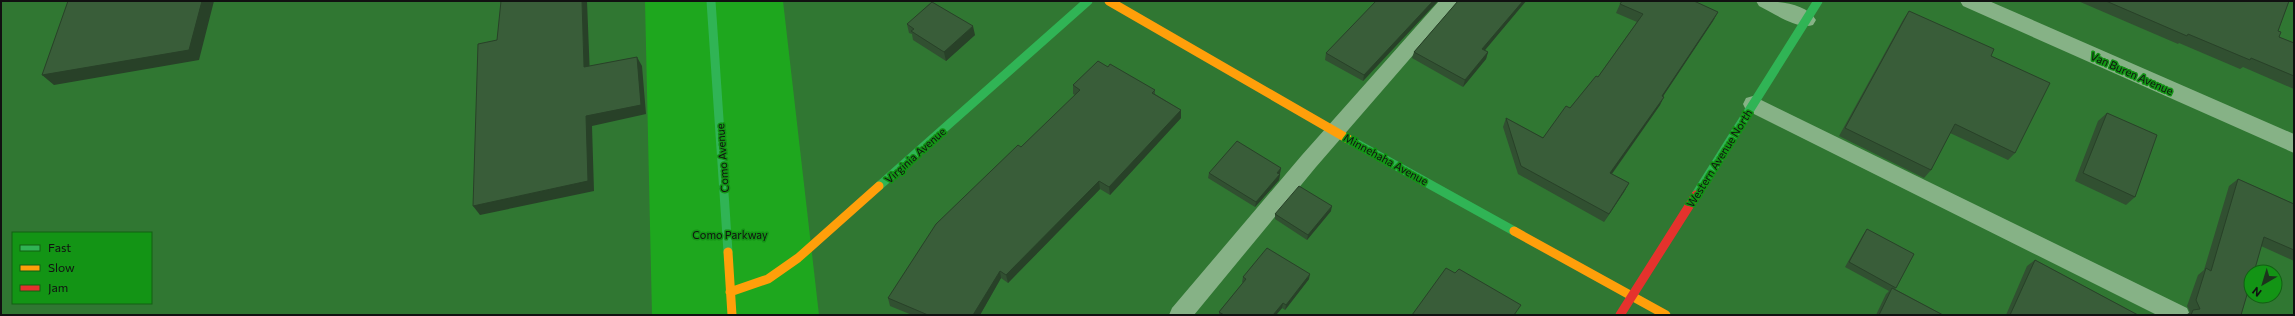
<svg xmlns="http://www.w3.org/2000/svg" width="2295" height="316" font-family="Commissioner,sans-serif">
<rect width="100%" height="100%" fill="#307732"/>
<!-- green -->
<path fill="#1ea71e" d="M 645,1 L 783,1 L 819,315 L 652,315 Z"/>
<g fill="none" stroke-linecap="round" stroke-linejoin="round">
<!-- lane -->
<path fill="#86b286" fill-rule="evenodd" d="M 1439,1 L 1460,1 L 1316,167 L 1194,315 L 1169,315 L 1172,308 L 1302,155 Z
M 1753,96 L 2187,308 L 2190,315 L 2157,315 L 1746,110 L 1743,104 L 1746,98 Z"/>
<!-- street -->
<path fill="#86b286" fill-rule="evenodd" d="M 1756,1 C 1774,1 1806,2 1816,20 L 1813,25 C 1797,30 1774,13 1759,6 Z
M 1960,1 L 1989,1 L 2294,134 L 2294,153 L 1963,6 Z"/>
<!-- fast -->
<path stroke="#30b455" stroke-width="9" d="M 711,1 L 728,252
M 1348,139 L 1514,231
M 879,186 L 1088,1
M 1696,195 L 1818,1"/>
<!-- slow -->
<path stroke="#ff9f0a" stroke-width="9" d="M 1109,1 L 1348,139
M 1514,231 L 1666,315
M 728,252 L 732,315
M 730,292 L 768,279 L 798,258 L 879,186"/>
<!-- jam -->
<path stroke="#e5322d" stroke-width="9" d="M 1620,315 L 1696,195"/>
</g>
<!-- wall -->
<path fill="#315031" d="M 1438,1 L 1363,81 L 1325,60 L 1326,53 Z
M 1458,1 L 1526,1 L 1485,50 L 1488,52 L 1486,59 L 1463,87 L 1412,58 L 1414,52 Z
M 2078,1 L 2289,1 L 2278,31 L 2279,37 L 2294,43 L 2294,89 L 2243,67 L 2240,69 L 2179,43 L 2178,44 Z
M 1620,4 L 1718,12 L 1713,21 L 1663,96 L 1660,105 L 1612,174 L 1629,183 L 1624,192 L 1604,222 L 1518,174 L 1503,127 L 1506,118 L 1543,138 L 1598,77 L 1637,22 L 1616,13 Z
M 1909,11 L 1991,56 L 2015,153 L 2008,160 L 1950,133 L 1931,170 L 1924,178 L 1839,136 L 1903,20 Z
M 907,24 L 975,35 L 946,61 L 913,40 L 912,34 L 909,33 Z
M 1108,67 L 1155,90 L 1155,94 L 1181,110 L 1181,118 L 1110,195 L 1100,189 L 1008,283 L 1001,278 L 980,315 L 912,315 L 890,306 L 888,298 L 1075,95 L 1073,94 L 1073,85 Z
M 2107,113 L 2135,197 L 2126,205 L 2075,181 L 2098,121 Z
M 1281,168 L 1279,180 L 1255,207 L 1208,178 L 1209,173 Z
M 2238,179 L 2294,204 L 2294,261 L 2261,246 L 2241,315 L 2186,315 L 2190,312 L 2187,306 L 2198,275 L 2204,270 L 2229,186 Z
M 1331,211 L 1307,240 L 1275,219 L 1275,214 Z
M 1867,229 L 1896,288 L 1895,289 L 1943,315 L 1876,315 L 1886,294 L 1889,291 L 1845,267 L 1863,235 Z
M 2035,260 L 2138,315 L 2006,315 L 2027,266 Z
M 1243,277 L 1309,279 L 1285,310 L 1282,308 L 1276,315 L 1219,315 L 1219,312 L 1243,283 L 1242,282 Z"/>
<!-- shaded-wall -->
<path fill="#284128" d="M 202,1 L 214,1 L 199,60 L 54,85 L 42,75 Z
M 582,1 L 587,1 L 590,77 L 584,67 Z
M 1433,1 L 1438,1 L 1363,81 L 1364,75 Z
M 1523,1 L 1526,1 L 1480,56 L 1482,49 Z
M 1718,12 L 1713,21 L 1658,104 L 1662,96 Z
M 973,26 L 975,35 L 946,61 L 944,52 Z
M 1488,52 L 1486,59 L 1463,87 L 1465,80 Z
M 637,57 L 642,66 L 646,114 L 592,126 L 594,191 L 480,215 L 473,206 L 586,116 Z
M 1664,97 L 1660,105 L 1606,182 L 1610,173 Z
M 1181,110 L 1181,118 L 1110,195 L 1109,187 Z
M 1281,168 L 1280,173 L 1276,178 L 1277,173 Z
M 1280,174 L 1279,180 L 1255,207 L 1256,202 Z
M 1099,181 L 1100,189 L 1008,283 L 1006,275 Z
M 1629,183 L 1624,192 L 1604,222 L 1609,214 Z
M 1332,206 L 1331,211 L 1307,240 L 1308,235 Z
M 1000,271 L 1001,278 L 980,315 L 973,315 Z
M 1310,274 L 1309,279 L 1285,310 L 1286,305 Z
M 1283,303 L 1282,308 L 1276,315 L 1273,315 Z"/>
<!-- building -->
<path fill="#395d39" stroke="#284128" d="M 68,1 L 202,1 L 189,50 L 42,75 Z
M 501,1 L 582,1 L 584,67 L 637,57 L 641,105 L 586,116 L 588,181 L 473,206 L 478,44 L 497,40 Z
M 1376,1 L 1433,1 L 1364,75 L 1326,53 Z
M 1458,1 L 1523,1 L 1482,49 L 1488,52 L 1465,80 L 1414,52 Z
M 1622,1 L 1694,1 L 1718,12 L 1662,96 L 1664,97 L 1610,173 L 1629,183 L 1609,214 L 1521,166 L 1506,118 L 1543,138 L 1566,106 L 1570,108 L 1596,76 L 1598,77 L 1643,14 L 1620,4 Z
M 2106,1 L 2289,1 L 2278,31 L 2281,32 L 2279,37 L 2294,43 L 2294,76 L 2251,58 L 2250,60 L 2188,34 L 2187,36 Z
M 932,2 L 973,26 L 944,52 L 911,31 L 914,29 L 907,24 Z
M 1909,11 L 1994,49 L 1991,56 L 2050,83 L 2015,153 L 1955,124 L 1931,170 L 1845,128 Z
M 1098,61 L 1108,67 L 1110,64 L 1155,90 L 1152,93 L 1181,110 L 1109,187 L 1099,181 L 1006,275 L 1000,271 L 973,315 L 928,315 L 888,298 L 936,224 L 1018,145 L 1021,147 L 1080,90 L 1073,85 Z
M 2107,113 L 2157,135 L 2135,197 L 2083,173 Z
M 1237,141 L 1281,168 L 1277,173 L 1280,174 L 1256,202 L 1209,173 Z
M 2238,179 L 2294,204 L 2294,250 L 2264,237 L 2254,272 L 2251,272 L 2251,281 L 2241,315 L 2191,315 L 2193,310 L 2200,309 L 2196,300 L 2206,268 L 2211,271 Z
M 1299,186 L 1332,206 L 1308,235 L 1275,214 Z
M 1867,229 L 1914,254 L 1896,288 L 1849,262 Z
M 1267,248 L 1310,274 L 1286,305 L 1283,303 L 1273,315 L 1224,315 L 1219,312 L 1246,279 L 1243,277 Z
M 2035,260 L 2138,315 L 2010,315 Z
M 1446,268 L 1455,273 L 1459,269 L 1521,305 L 1514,315 L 1412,315 Z
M 1892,288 L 1943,315 L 1879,315 Z"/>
<g text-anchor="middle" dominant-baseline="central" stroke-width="3" stroke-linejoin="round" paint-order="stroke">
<!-- street labels -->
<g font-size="11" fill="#111" stroke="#139415">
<text transform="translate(2132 73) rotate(24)">Van Buren Avenue</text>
<text transform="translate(915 155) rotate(-42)">Virginia Avenue</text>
<text transform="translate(722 158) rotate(-94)">Como Avenue</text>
<text transform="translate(1719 158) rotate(-58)">Western Avenue North</text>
<text transform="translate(1386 159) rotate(29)">Minnehaha Avenue</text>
</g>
<!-- park labels -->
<g font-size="11" fill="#111" stroke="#139415">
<text x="730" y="234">Como Parkway</text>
</g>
</g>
<!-- border -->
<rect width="2295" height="316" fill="none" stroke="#111111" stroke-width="4"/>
<!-- legend -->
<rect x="12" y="232" width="140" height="72" fill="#139415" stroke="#126013"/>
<rect x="20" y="245" width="20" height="6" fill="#30b455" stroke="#126013"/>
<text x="48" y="252" font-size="12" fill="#111111">Fast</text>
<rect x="20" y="265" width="20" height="6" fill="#ff9f0a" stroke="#126013"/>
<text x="48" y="272" font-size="12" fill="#111111">Slow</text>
<rect x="20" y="285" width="20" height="6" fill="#e5322d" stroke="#126013"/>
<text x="48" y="292" font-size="12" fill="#111111">Jam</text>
<!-- north arrow -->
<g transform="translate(2263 284) rotate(218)"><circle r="19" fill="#139415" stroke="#126013"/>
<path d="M0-3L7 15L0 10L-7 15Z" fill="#1c351d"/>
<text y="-6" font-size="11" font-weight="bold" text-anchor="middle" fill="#111111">N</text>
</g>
</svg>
